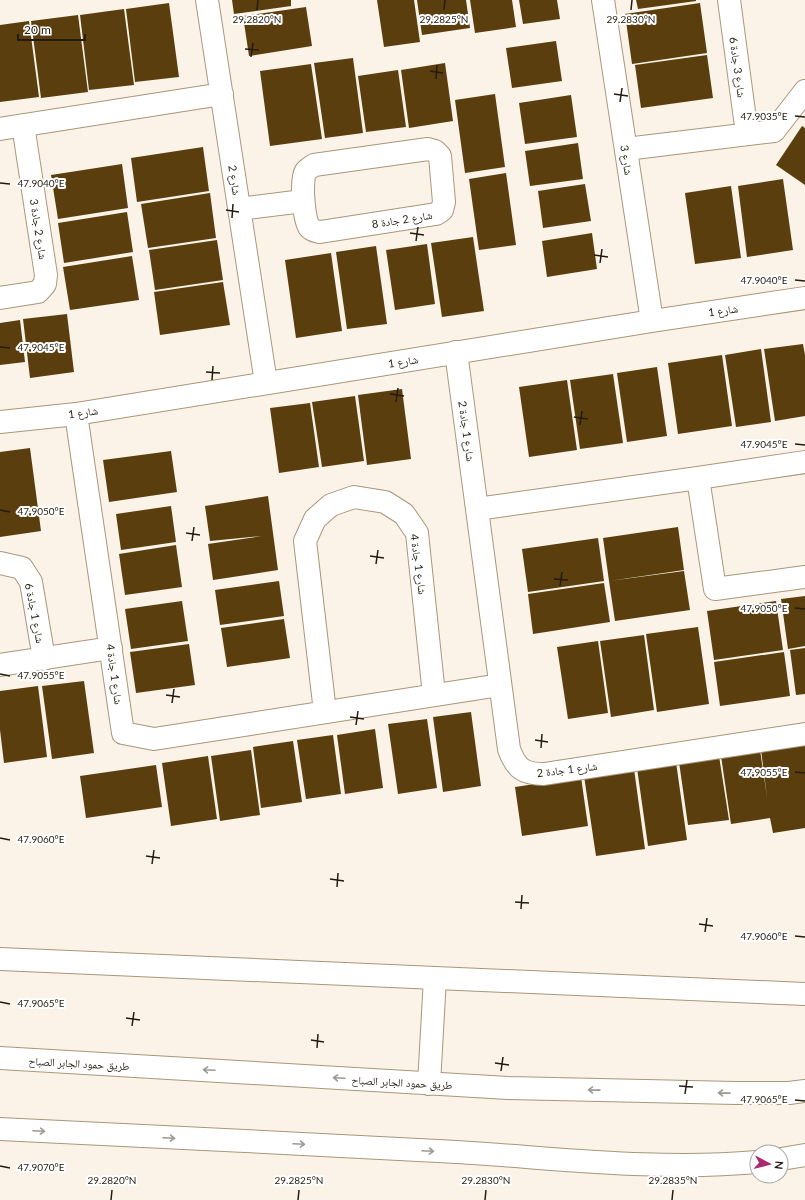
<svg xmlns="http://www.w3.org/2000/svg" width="805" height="1200" font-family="Lato,'Noto Naskh Arabic',sans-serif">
<rect width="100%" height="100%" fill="#fcf3e8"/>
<!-- building -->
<path fill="#5a3e0e" d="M 232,0 L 291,0 L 291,6 L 234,14 Z
M 377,0 L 414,0 L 420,42 L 384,47 Z
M 417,0 L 466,0 L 470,28 L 422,35 Z
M 470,0 L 512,0 L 516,27 L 475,33 Z
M 519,0 L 557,0 L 560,19 L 523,24 Z
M 636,0 L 696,0 L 696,1 L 638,9 Z
M 169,3 L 179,77 L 135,82 L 126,9 Z
M 700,3 L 707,53 L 632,64 L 625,14 Z
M 306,7 L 312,46 L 249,56 L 243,16 Z
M 124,9 L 134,85 L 89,90 L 80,15 Z
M 78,15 L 88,92 L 41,98 L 31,21 Z
M 29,21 L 39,97 L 0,102 L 0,25 Z
M 556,41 L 562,81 L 512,88 L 506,48 Z
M 707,55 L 713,98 L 641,108 L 635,65 Z
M 353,58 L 363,133 L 325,138 L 314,63 Z
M 445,63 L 453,121 L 409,128 L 401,70 Z
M 311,64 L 322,139 L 270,146 L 260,71 Z
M 398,70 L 406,127 L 366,132 L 358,76 Z
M 495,94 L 505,167 L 465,173 L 455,100 Z
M 571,95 L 577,137 L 525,144 L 519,103 Z
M 802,126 L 805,128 L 805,185 L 776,165 Z
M 578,143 L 583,179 L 530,186 L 525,151 Z
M 203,147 L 209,191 L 137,202 L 131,158 Z
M 122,164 L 128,208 L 58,219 L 51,175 Z
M 506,173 L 516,245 L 479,250 L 469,179 Z
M 783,179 L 793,250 L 747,257 L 738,186 Z
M 585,184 L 591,221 L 543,228 L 538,191 Z
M 731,186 L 741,258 L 695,264 L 685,193 Z
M 210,193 L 216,238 L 148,248 L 141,204 Z
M 127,212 L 133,252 L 64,263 L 58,223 Z
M 592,233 L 597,269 L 547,277 L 542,241 Z
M 473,237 L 484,311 L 442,317 L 431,243 Z
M 217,240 L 223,280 L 155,290 L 149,250 Z
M 427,244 L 435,304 L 395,310 L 386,250 Z
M 376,246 L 387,324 L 347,329 L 336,252 Z
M 331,253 L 342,331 L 296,338 L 285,260 Z
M 132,256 L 139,300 L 70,310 L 63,267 Z
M 223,282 L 230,325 L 160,335 L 154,292 Z
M 67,314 L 74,372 L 30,378 L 23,319 Z
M 20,320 L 25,362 L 0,365 L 0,323 Z
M 803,344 L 805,355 L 805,416 L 775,421 L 764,349 Z
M 761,349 L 771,422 L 736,427 L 725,355 Z
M 722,355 L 732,426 L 678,434 L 668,363 Z
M 657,367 L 667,436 L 627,442 L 617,373 Z
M 613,374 L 623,443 L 580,449 L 570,380 Z
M 567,380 L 577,450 L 529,457 L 519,387 Z
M 402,389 L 411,459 L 367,465 L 358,395 Z
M 355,396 L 364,461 L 322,467 L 312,402 Z
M 310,403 L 319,467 L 279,473 L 270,408 Z
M 30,448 L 41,531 L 0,537 L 0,452 Z
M 171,451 L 177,492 L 109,502 L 103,460 Z
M 268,496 L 278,570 L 213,580 L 208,544 L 262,536 L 210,541 L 205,506 Z
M 171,506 L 176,542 L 121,550 L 116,514 Z
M 678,527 L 684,570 L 609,581 L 603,538 Z
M 598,538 L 604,581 L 528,592 L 522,549 Z
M 176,545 L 182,587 L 125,595 L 119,554 Z
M 684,571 L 690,610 L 615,621 L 609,581 Z
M 279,581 L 284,616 L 220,625 L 215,590 Z
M 604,583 L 610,622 L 533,634 L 528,594 Z
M 805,596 L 805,646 L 788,649 L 781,599 Z
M 182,601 L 188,641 L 131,649 L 125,609 Z
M 776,601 L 783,650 L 714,660 L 707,611 Z
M 284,619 L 290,658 L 227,667 L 221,628 Z
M 698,627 L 709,704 L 657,712 L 646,634 Z
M 644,635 L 654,710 L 611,717 L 600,641 Z
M 598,641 L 608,713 L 568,719 L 557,647 Z
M 189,644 L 195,685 L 136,693 L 130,652 Z
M 805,648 L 805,694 L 796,695 L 790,650 Z
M 784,652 L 790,696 L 720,706 L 714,662 Z
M 84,681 L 94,753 L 52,759 L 42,686 Z
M 38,686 L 47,757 L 4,763 L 0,730 L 0,691 Z
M 471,712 L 481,786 L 443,792 L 433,717 Z
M 427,719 L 437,788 L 398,794 L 388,724 Z
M 375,729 L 383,788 L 345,794 L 337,735 Z
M 333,735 L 341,794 L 306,799 L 297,740 Z
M 293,741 L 302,802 L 261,808 L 253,747 Z
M 805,744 L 805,828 L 773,833 L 770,818 L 731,824 L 721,756 L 760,750 L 767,797 L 761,750 Z
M 251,750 L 260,815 L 220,821 L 211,756 Z
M 208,756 L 217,819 L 171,826 L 162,763 Z
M 719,756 L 729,820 L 688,825 L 679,762 Z
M 676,762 L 687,840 L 648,846 L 637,768 Z
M 156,765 L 162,807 L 86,818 L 80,776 Z
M 634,769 L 645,849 L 596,856 L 584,776 Z
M 581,777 L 588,826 L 522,836 L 515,787 Z"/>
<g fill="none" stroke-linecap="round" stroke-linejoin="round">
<!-- minor casing -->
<g stroke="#a9967b" stroke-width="24">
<path id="minor" d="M 207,0 L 266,383
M 603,0 L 652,321
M 729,0 L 747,134
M 0,129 L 222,94
M 428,149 L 435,151 L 440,156 L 444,202 L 442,210 L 436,214 L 320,232 C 316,231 312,231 309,227 C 304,218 300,180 306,171 C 308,169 311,167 314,165 Z
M 626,149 L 774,131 L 805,91
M 239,209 L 303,201
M 0,298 L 38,292 L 45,284 L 46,275 L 23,125
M 456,352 L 509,749 C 516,769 524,774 544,774 L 805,734
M 76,414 L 123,733 L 154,739 L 500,685
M 0,422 L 76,414 L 652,321 L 805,298
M 698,478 L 715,589 L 805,577
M 477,509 L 698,478 L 805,462
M 0,563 L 22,568 L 31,582 L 44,659
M 0,665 L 111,648
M 325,712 L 305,541 L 315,519 L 331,505 L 354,497 L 385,502 L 404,514 L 417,533 L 434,695
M 0,959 L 805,994
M 429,1084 L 435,978"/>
</g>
<!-- major casing -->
<g stroke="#a9967b" stroke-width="24">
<path id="major" d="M 0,1058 L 508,1088 L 736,1093 L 789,1093 L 805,1091
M 0,1129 C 152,1137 305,1143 457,1152 C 557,1158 657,1171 757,1162
M 781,1159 L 805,1155"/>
</g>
<!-- minor -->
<use href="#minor" stroke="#fff" stroke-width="22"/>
<!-- major -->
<use href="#major" stroke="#fff" stroke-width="22"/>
</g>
<!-- one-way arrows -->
<defs><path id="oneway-shaft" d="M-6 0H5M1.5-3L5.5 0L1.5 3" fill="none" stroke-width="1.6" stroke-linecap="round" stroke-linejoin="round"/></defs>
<g stroke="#9c9994">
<use href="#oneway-shaft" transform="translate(209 1070) rotate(-177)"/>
<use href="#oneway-shaft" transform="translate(339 1078) rotate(-177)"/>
<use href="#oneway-shaft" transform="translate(594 1090) rotate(-179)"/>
<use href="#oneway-shaft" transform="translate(724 1093) rotate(-179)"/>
<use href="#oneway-shaft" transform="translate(39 1131) rotate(3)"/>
<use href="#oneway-shaft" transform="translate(169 1138) rotate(3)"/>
<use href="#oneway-shaft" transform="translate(299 1144) rotate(3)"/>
<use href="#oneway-shaft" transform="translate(428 1151) rotate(3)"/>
</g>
<!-- ticks -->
<path fill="none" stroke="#231c11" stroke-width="1.5" d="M 257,10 L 258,0M 444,10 L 445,0M 631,10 L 632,0M 245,49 L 259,50M 251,57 L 253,43M 430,71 L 443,73M 436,79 L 437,65M 614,94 L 628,96M 620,102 L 622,88M 795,116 L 805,117M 0,183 L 10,184M 226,210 L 239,212M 232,218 L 233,204M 410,233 L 424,235M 416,241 L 418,227M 594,255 L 608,257M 600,263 L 602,249M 795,280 L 805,281M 0,347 L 10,348M 206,372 L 220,373M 212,380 L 213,366M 390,394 L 404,396M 396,402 L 398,388M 574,417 L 588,419M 580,425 L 582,411M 795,444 L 805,445M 0,510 L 10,512M 186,533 L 200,535M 192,541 L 194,527M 370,556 L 384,558M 376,564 L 378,550M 554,579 L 568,580M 560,586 L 562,572M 795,608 L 805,609M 0,674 L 10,676M 166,695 L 180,697M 172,703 L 174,689M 350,717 L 364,719M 356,725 L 358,711M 535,740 L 548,742M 541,748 L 542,734M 795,772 L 805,773M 0,838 L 10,840M 146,856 L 160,858M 152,864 L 154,850M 330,879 L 344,881M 337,887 L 338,873M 515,902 L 529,903M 521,909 L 522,895M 699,924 L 713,926M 705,932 L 707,918M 795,936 L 805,937M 0,1002 L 10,1004M 126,1018 L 140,1020M 132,1026 L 134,1012M 311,1040 L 324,1042M 317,1048 L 318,1034M 495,1063 L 509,1065M 501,1071 L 503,1057M 679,1086 L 693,1087M 685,1094 L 687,1080M 795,1100 L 805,1101M 0,1166 L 10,1168M 111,1200 L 112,1190M 298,1200 L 299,1190M 485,1200 L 486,1190M 672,1200 L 673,1190"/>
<g text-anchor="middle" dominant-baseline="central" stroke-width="4" stroke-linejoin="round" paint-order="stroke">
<!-- street labels -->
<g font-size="11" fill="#231c11" stroke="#fff">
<text transform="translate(738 67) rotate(82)">شارع 3 جادة 6</text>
<text transform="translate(627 160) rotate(81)">شارع 3</text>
<text transform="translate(235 180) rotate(81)">شارع 2</text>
<text transform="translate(402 219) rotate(-9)">شارع 2 جادة 8</text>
<text transform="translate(39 229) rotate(81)">شارع 2 جادة 3</text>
<text transform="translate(723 310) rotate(-8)">شارع 1</text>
<text transform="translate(403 361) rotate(-9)">شارع 1</text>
<text transform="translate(83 412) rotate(-8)">شارع 1</text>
<text transform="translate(467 431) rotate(82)">شارع 1 جادة 2</text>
<text transform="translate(419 564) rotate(82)">شارع 1 جادة 4</text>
<text transform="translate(35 613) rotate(79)">شارع 1 جادة 6</text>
<text transform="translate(115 674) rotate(82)">شارع 1 جادة 4</text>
<text transform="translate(567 769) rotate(-7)">شارع 1 جادة 2</text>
<text transform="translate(79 1063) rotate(3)">طريق حمود الجابر الصباح</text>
<text transform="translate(402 1082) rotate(3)">طريق حمود الجابر الصباح</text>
</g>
</g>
<g font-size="10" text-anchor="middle" fill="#231c11" stroke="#fff" stroke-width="4" stroke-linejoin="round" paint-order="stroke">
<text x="257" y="23">29.2820°N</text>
<text x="444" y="23">29.2825°N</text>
<text x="631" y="23">29.2830°N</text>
<text x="764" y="120">47.9035°E</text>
<text x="41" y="187">47.9040°E</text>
<text x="764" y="284">47.9040°E</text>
<text x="41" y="351">47.9045°E</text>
<text x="764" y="448">47.9045°E</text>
<text x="41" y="515">47.9050°E</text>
<text x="764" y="612">47.9050°E</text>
<text x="41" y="679">47.9055°E</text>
<text x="764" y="776">47.9055°E</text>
<text x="41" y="843">47.9060°E</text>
<text x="764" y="940">47.9060°E</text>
<text x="41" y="1007">47.9065°E</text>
<text x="764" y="1103">47.9065°E</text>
<text x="41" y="1171">47.9070°E</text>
<text x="112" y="1184">29.2820°N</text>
<text x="299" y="1184">29.2825°N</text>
<text x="486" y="1184">29.2830°N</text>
<text x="673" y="1184">29.2835°N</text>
</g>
<!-- north arrow -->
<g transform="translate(769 1164) rotate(97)"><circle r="19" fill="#ffffff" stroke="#a7a4a0"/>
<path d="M0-3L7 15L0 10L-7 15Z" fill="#ad286f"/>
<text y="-6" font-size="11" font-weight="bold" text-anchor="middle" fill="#231c11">N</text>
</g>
<!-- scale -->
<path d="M18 34v6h67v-6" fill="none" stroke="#231c11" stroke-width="2"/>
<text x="24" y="34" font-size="12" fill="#231c11" stroke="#ffffff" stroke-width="3" paint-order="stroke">20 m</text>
</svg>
